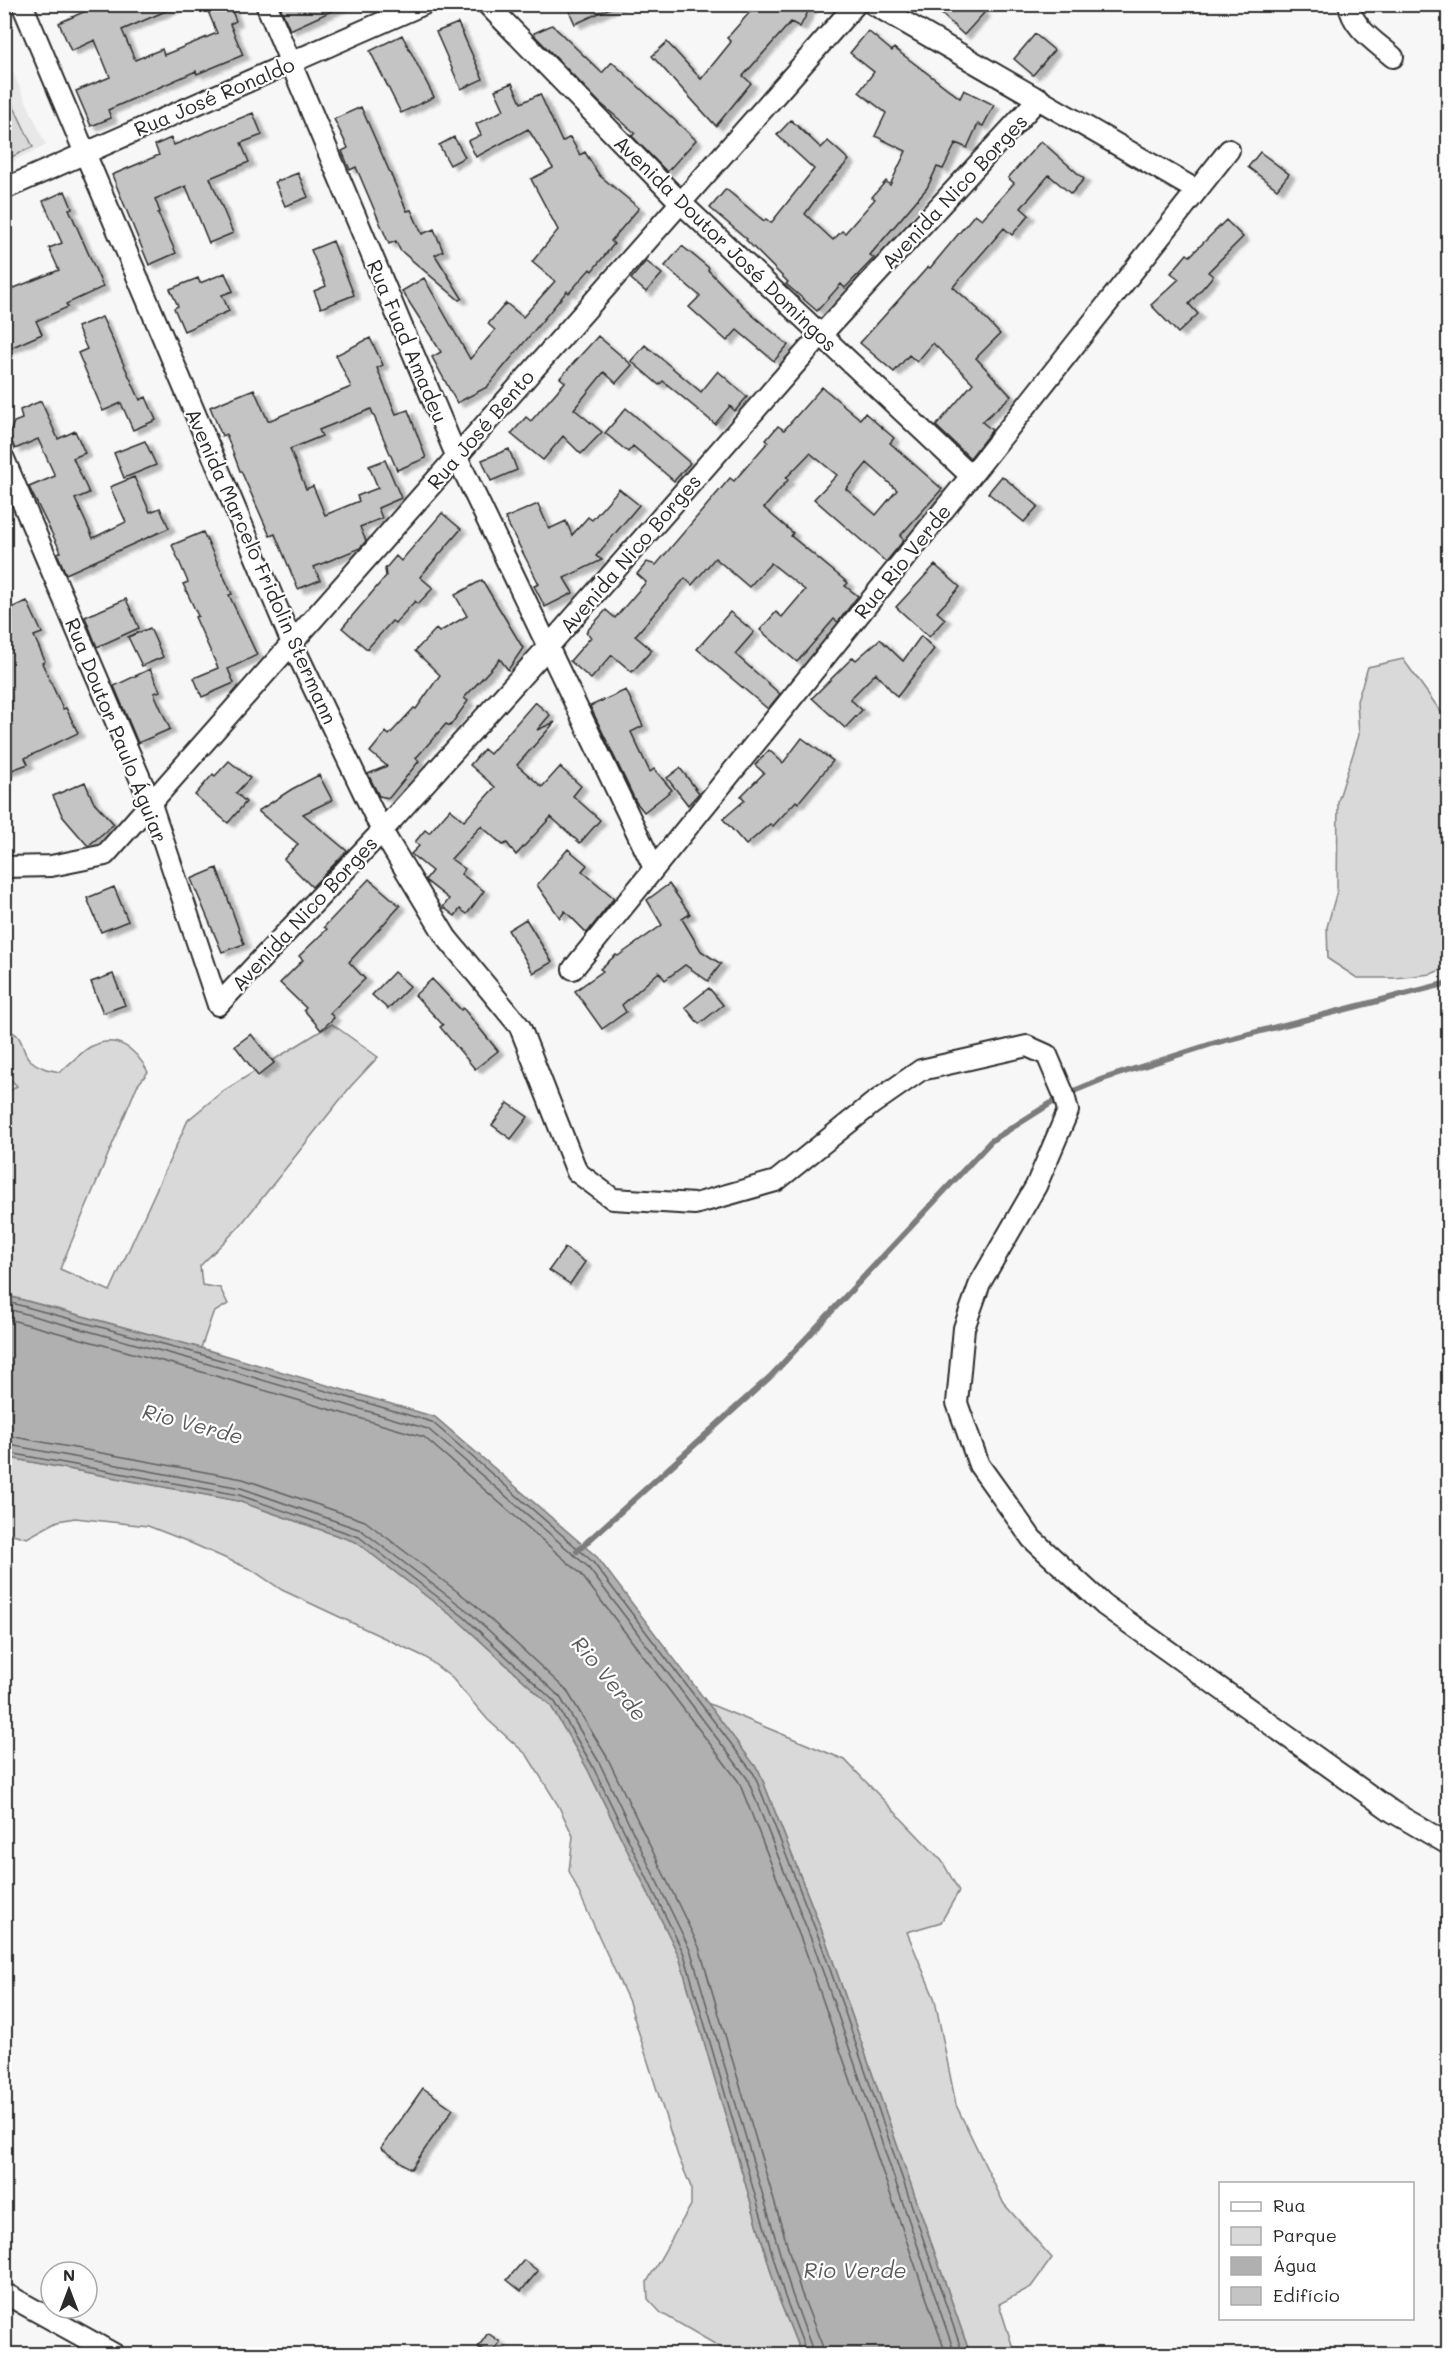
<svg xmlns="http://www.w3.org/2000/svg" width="1453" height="2359" font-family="Mali,sans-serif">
<defs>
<filter id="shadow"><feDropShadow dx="6" dy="4" stdDeviation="1.5" flood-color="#0004"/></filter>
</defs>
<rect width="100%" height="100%" fill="#f7f7f7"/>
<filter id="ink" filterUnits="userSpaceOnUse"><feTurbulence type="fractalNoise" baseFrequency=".0167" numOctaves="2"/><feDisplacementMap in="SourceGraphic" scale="12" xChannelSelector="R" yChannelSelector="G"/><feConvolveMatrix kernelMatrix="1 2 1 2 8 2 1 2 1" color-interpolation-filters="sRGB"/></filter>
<g filter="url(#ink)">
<!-- built -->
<path fill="#e8e8e8" d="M 4,53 L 46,145 L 5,165 L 4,165 Z"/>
<!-- green -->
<path fill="#d9d9d9" stroke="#828282" stroke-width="1.5" d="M 4,86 L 33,147 L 5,160 L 4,160 Z
M 1403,659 L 1444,716 L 1448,716 L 1448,967 L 1431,974 L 1395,978 L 1357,978 L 1328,959 L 1327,927 L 1337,891 L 1338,801 L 1359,735 L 1357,701 L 1368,667 Z
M 332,1024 L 378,1057 L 351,1086 L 239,1227 L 200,1266 L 202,1285 L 220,1288 L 228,1304 L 213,1313 L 201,1348 L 5,1295 L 4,1096 L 17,1086 L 5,1074 L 5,1029 C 27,1035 19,1050 30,1060 C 39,1068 49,1070 60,1072 C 70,1064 80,1053 90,1047 C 117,1033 136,1049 148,1072 L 137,1086 L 60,1269 L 110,1291 L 188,1120 L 223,1091 Z
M 4,1457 L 238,1501 L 356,1542 L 460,1622 L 551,1706 L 587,1768 L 679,1956 L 779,2299 L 801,2354 L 732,2354 L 661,2313 L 648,2299 L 647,2282 L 691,2205 L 691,2187 L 678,2156 L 629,2002 L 569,1871 L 573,1836 L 558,1805 L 527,1755 L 488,1720 L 452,1678 L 425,1657 L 282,1590 L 252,1570 L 184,1540 L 148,1526 L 75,1518 L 58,1521 L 27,1538 L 9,1533 L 5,1529 Z
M 707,1703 L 845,1760 L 942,1861 L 959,1891 L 941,1922 L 907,1932 L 935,2000 L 956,2105 L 1004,2204 L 1052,2258 L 1031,2287 L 999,2304 L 1015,2354 L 970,2354 L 827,1944 L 759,1771 Z"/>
<!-- water -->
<path fill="#b0b0b0" stroke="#7b7b7b" stroke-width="1.5" d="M 4,1295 L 201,1348 L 435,1417 L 597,1557 L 759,1771 L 827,1944 L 970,2354 L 801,2354 L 779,2299 L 679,1956 L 587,1768 L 551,1706 L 460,1622 L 356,1542 L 238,1501 L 5,1457 Z"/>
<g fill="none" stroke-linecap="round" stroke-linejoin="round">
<!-- shore -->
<path stroke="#606060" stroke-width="1.5" d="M 4,1301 L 200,1354 L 432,1422 L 592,1561 L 754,1774 L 822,1946 L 963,2354
M 4,1308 L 198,1361 L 428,1429 L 587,1566 L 747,1778 L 815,1949 L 955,2354
M 4,1318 L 195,1370 L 424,1437 L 580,1573 L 739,1782 L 806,1952 L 946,2354
M 4,1435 L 243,1479 L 365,1521 L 475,1605 L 567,1691 L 607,1757 L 699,1947 L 801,2292 L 822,2345 L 823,2354
M 4,1444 L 241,1488 L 361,1530 L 469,1612 L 560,1697 L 599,1762 L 691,1952 L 792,2294 L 814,2354
M 4,1452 L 239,1495 L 359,1537 L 464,1617 L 555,1702 L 592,1765 L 684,1954 L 785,2297 L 807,2354"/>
<!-- stream -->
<path stroke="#7b7b7b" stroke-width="6" d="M 577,1551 L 771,1376 L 991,1141 L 1064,1095 L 1103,1079 L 1218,1042 L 1448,983"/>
</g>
<!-- building -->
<path fill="#c4c4c4" stroke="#2b2b2b" stroke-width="1.5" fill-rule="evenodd" filter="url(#shadow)" d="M 101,4 L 182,4 L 122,30 L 135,60 L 162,49 L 164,55 L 217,33 L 205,4 L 229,4 L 236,21 L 230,24 L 243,55 L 197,74 L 196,71 L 108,110 L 111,118 L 91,126 L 76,91 L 110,77 L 95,40 L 71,51 L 59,23 Z
M 279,4 L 347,4 L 290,30 Z
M 566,4 L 619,4 L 575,24 Z
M 757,4 L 812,4 L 800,27 L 791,22 L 743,76 L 751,83 L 716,126 L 652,56 L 667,42 L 701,79 L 731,42 L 727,38 Z
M 931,4 L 975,4 L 984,13 L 964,35 Z
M 458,23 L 483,79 L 461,89 L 436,32 Z
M 552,25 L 602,73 L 612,62 L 696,140 L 667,172 L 632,136 L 635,133 L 599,102 L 536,37 L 534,33 Z
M 868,31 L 892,51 L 894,48 L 960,98 L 964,90 L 994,105 L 983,126 L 978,124 L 967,148 L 956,143 L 943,169 L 937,167 L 927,188 L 870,255 L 874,258 L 845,288 L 841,284 L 817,311 L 786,284 L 788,282 L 746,240 L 747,239 L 710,208 L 726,189 L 764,221 L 766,219 L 771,223 L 814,169 L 777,135 L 791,120 L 821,148 L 828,141 L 849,160 L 823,189 L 805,214 L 833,240 L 842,231 L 845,233 L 875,199 L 872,197 L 886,181 L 890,185 L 906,151 L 875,136 L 886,113 L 859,92 L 874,72 L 850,53 Z
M 1035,34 L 1054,50 L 1033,75 L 1014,59 Z
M 402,35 L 434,97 L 401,113 L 370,51 Z
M 512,83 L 521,103 L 540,94 L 562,142 L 570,137 L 580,155 L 585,152 L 599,175 L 639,208 L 611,241 L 614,244 L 592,271 L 590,269 L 569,293 L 567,291 L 487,387 L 457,403 L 432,357 L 441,352 L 402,291 L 424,278 L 470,359 L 495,330 L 488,324 L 506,303 L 523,317 L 555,281 L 532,262 L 558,230 L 531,179 L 553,168 L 538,145 L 528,129 L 476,157 L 468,141 L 481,135 L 476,124 L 504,110 L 495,90 Z
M 361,107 L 407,211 L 411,210 L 422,234 L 434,229 L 443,251 L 435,255 L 462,298 L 459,300 L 400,250 L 396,241 L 389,244 L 356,167 L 350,170 L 342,151 L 348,148 L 334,119 Z
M 253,113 L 262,135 L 241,143 L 249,162 L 210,178 L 233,233 L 209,243 L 186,186 L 155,199 L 160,212 L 158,213 L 176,253 L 149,265 L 112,175 L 159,155 L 155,145 L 171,138 L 174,145 Z
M 454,137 L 465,157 L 450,165 L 439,145 Z
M 1041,141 L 1084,179 L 1071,194 L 1049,175 L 1021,208 L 1029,215 L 1012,235 L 1004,228 L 953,287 L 979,310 L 978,311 L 1000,334 L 976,358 L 1011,396 L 982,422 L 992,430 L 970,458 L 936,426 L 973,383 L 933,343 L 917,362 L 909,355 L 894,372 L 860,343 L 928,267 L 930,268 L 975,214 L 982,219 L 1014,183 L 1008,178 Z
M 1260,152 L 1289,174 L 1277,189 L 1248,167 Z
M 298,173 L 308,197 L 285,206 L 275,182 Z
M 65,191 L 72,208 L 69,209 L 103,287 L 66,304 L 68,307 L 36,321 L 42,334 L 8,349 L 4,340 L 4,292 L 59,270 L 49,248 L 62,243 L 43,201 Z
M 1226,220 L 1243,237 L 1208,272 L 1213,276 L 1189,304 L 1198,314 L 1178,333 L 1151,305 L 1179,279 L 1171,273 L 1187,254 L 1190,256 Z
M 333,241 L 354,295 L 321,308 L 314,291 L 326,286 L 311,250 Z
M 682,246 L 709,268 L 708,270 L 751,314 L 788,345 L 774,361 L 737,330 L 727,341 L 689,307 L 700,296 L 665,266 Z
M 646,261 L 662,274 L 646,292 L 631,279 Z
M 225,273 L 233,291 L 222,295 L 229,311 L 184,331 L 174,308 L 178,306 L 170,289 L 198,278 L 200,283 Z
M 102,317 L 140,400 L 146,397 L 156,420 L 133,430 L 121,403 L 103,411 L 78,353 L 87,349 L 77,327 Z
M 598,336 L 632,365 L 616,383 L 604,372 L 574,409 L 602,432 L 581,454 L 563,436 L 543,460 L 511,434 L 526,417 L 531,421 L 565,382 L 560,378 Z
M 370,338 L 383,365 L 377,368 L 396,414 L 408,410 L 426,458 L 397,470 L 371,409 L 319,430 L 322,436 L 290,449 L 306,489 L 313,486 L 325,515 L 359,501 L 357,496 L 378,488 L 369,466 L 385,460 L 401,498 L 378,508 L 382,518 L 360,527 L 366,541 L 360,548 L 314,567 L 320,580 L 298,589 L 275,534 L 270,536 L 241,471 L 240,471 L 226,434 L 222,436 L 210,407 L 254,389 L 268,421 L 351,387 L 336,355 Z
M 645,345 L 701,392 L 718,371 L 747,397 L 735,411 L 730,406 L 715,424 L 663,381 L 659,385 L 631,361 Z
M 822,387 L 860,419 L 865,413 L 894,438 L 890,443 L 942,489 L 900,536 L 904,540 L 886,562 L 814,499 L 837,475 L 810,453 L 786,478 L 788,480 L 764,508 L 793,533 L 791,536 L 848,583 L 845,586 L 858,596 L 838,622 L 834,619 L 797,662 L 760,630 L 776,612 L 782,617 L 805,590 L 771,563 L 749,587 L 715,558 L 692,585 L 685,578 L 635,636 L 652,650 L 632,672 L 612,655 L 591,679 L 570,661 L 591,637 L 586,632 L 606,610 L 615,618 L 646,582 L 637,574 L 647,562 L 656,565 L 730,478 L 734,481 L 768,442 L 766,440 L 778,426 L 784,430 ZM 867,463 L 897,490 L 876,515 L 846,489 Z
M 41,401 L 58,439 L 75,431 L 85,453 L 73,458 L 89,493 L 75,499 L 93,538 L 126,522 L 110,487 L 134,477 L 150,512 L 160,508 L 169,528 L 66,574 L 57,553 L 61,552 L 29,487 L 55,476 L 38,439 L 15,449 L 9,435 L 14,422 L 22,419 L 20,410 Z
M 626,408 L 690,463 L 674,481 L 633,446 L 628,452 L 605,433 Z
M 145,441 L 156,465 L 124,478 L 114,453 Z
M 509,449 L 517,470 L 491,481 L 482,460 Z
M 1002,476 L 1038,506 L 1024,522 L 988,493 Z
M 619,489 L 639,505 L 596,556 L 602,560 L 564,578 L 573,593 L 545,607 L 534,586 L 539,584 L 505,518 L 538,504 L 549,529 L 566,521 L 572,535 L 588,517 L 592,520 Z
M 442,513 L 461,529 L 420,577 L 433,588 L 418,604 L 415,601 L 395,623 L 392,621 L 367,649 L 342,628 L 386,576 L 385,569 L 396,556 L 401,561 Z
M 203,532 L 232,594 L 229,595 L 257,655 L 228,669 L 234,683 L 202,697 L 194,678 L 218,668 L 195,617 L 198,616 L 183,584 L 188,582 L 172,545 Z
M 935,565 L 960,587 L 937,612 L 945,619 L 929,637 L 896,607 Z
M 482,580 L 523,648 L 508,670 L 500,659 L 464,698 L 468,701 L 450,726 L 446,724 L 416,758 L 419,761 L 389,798 L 379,796 L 368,774 L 387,766 L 370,752 L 386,732 L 389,735 L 414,708 L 416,709 L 440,675 L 415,651 L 436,629 L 439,632 L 467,616 L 455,595 Z
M 126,599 L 139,628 L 97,647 L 85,617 Z
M 27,601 L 42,633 L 34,636 L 45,661 L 42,663 L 63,709 L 66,708 L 78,733 L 25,758 L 28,764 L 4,773 L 4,611 Z
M 730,612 L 754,632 L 735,654 L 780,694 L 768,709 L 697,649 Z
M 150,628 L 163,657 L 142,666 L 128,637 Z
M 921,636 L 934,649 L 897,697 L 876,673 L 850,699 L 862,710 L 845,728 L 812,698 L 853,657 L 856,660 L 880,639 L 903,661 Z
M 150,669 L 160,691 L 154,693 L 170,729 L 138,743 L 114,686 Z
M 626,690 L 643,726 L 631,732 L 650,772 L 654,769 L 672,790 L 644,812 L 636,802 L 590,706 Z
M 535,702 L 550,715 L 537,730 L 555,722 L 517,765 L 542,787 L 560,767 L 581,786 L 573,796 L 600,820 L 580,843 L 551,817 L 516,855 L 507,843 L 503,845 L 481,826 L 451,859 L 465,869 L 461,874 L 484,891 L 467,914 L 460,909 L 455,916 L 443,907 L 449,899 L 425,880 L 432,871 L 411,854 L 419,846 L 415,842 L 425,830 L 429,833 L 450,809 L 464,821 L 495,787 L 470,765 L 484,749 L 490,754 Z
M 802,738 L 833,761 L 798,803 L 796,801 L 773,826 L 770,824 L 746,845 L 723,819 L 745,800 L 741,796 L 764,773 L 755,765 L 769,750 L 783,763 Z
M 229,761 L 250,778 L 236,793 L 246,802 L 228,823 L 195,795 L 213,774 L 215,776 Z
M 680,768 L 699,793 L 688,805 L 667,778 Z
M 319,775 L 332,800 L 303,814 L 347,851 L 312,887 L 284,859 L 298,844 L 258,811 L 292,789 Z
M 85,782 L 93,801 L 114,824 L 88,846 L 63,817 L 53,796 Z
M 568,849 L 587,865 L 582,871 L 614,898 L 587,933 L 565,911 L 560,918 L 537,885 Z
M 217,868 L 244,944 L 222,952 L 191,879 Z
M 369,879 L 400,906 L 349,962 L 365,979 L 330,1013 L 334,1018 L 321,1030 L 304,1010 L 306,1008 L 280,983 L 303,960 L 299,956 L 327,929 L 324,927 Z
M 669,884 L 690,914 L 682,919 L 701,951 L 721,964 L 708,981 L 685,965 L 665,980 L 659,972 L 622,1005 L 626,1012 L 602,1029 L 575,991 L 603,971 L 600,969 L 616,955 L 618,956 L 662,925 L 647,900 Z
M 114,887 L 128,921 L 101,932 L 87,898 Z
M 526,919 L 552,962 L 533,973 L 508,930 Z
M 394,972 L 410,986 L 388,1009 L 372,995 Z
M 113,974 L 125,1005 L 103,1013 L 91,982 Z
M 432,979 L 461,1010 L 463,1008 L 498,1051 L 475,1069 L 440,1027 L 443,1025 L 415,995 Z
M 709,988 L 723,1005 L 699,1024 L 685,1007 Z
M 251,1034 L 274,1063 L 258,1076 L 235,1046 Z
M 508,1103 L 528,1117 L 511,1139 L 492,1125 Z
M 565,1248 L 585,1262 L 570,1284 L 549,1270 Z
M 423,2088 L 453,2109 L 411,2169 L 381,2148 Z
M 524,2260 L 538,2271 L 521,2291 L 507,2280 Z
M 488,2333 L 500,2342 L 491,2355 L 478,2347 Z"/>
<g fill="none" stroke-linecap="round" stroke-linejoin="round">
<!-- minor casing -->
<g stroke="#2b2b2b" stroke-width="24">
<path id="minor" d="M 22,4 L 292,643 L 382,831 L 446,937 L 520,1027 L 577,1172 L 613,1199 L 695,1204 L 776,1181 L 872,1104 L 921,1070 L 1027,1046 L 1047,1055 L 1064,1095 L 1068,1111 L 1036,1186 L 980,1283 L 964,1328 L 957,1403 L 979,1465 L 1032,1539 L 1104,1605 L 1393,1812 L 1448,1844
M 266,4 L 456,455 L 654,868
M 487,4 L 680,202 L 971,476
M 873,4 L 1196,190
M 1349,4 C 1352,28 1376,42 1393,57
M 4,189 L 424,4
M 4,459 L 151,804 L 218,1005 L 382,831 L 547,648 L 820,336 L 1039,98
M 4,867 L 51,866 L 105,855 L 856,4
M 573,969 L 971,476 L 1229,150
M 4,2293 L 114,2354"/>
</g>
<!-- minor -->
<use href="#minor" stroke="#fff" stroke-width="20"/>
</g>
</g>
<g text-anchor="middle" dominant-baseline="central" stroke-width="4.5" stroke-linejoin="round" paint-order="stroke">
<!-- street labels -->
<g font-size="20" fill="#2b2b2b" stroke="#fff">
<text transform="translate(214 96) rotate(-23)">Rua José Ronaldo</text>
<text transform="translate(954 191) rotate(-47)">Avenida Nico Borges</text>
<text transform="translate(726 243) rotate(44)">Avenida Doutor José Domingos</text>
<text transform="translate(408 341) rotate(67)">Rua Fuad Amadeu</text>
<text transform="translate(480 429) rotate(-49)">Rua José Bento</text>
<text transform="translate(630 553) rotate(-49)">Avenida Nico Borges</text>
<text transform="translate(902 561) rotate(-51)">Rua Rio Verde</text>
<text transform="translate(262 566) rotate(66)">Avenida Marcelo Fridolin Stermann</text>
<text transform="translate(117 730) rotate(68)">Rua Doutor Paulo Águiar</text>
<text transform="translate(304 913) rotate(-47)">Avenida Nico Borges</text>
</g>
<!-- water labels -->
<g font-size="21" font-style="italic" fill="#5a5a5a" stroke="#fff">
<text transform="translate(193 1423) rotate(15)">Rio Verde</text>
<text transform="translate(610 1678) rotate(50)">Rio Verde</text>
<text x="855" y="2269">Rio Verde</text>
</g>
</g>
<!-- margin -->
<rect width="1453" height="2359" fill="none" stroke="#fff" stroke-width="24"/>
<rect x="12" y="12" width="1429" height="2335" fill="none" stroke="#2b2b2b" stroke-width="2" filter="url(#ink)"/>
<!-- legend -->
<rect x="1219" y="2182" width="195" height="138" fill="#ffffff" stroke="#aaaaaa" stroke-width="1.5"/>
<rect x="1231" y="2202" width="30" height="9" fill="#ffffff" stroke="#aaaaaa" stroke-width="1.5"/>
<text x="1273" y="2212" font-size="18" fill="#2b2b2b">Rua</text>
<rect x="1231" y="2227" width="30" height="18" fill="#d9d9d9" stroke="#aaaaaa" stroke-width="1.5"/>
<text x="1273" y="2242" font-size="18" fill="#2b2b2b">Parque</text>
<rect x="1231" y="2257" width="30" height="18" fill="#b0b0b0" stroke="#aaaaaa" stroke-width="1.5"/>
<text x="1273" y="2272" font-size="18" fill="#2b2b2b">Água</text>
<rect x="1231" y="2287" width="30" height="18" fill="#c4c4c4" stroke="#aaaaaa" stroke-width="1.5"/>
<text x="1273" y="2302" font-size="18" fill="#2b2b2b">Edifício</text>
<!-- north arrow -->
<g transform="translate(69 2290)"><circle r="28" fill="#ffffff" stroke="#aaaaaa" stroke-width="1.5"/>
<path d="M0-4.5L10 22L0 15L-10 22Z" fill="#2b2b2b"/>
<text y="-9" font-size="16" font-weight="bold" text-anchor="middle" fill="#2b2b2b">N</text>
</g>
</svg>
